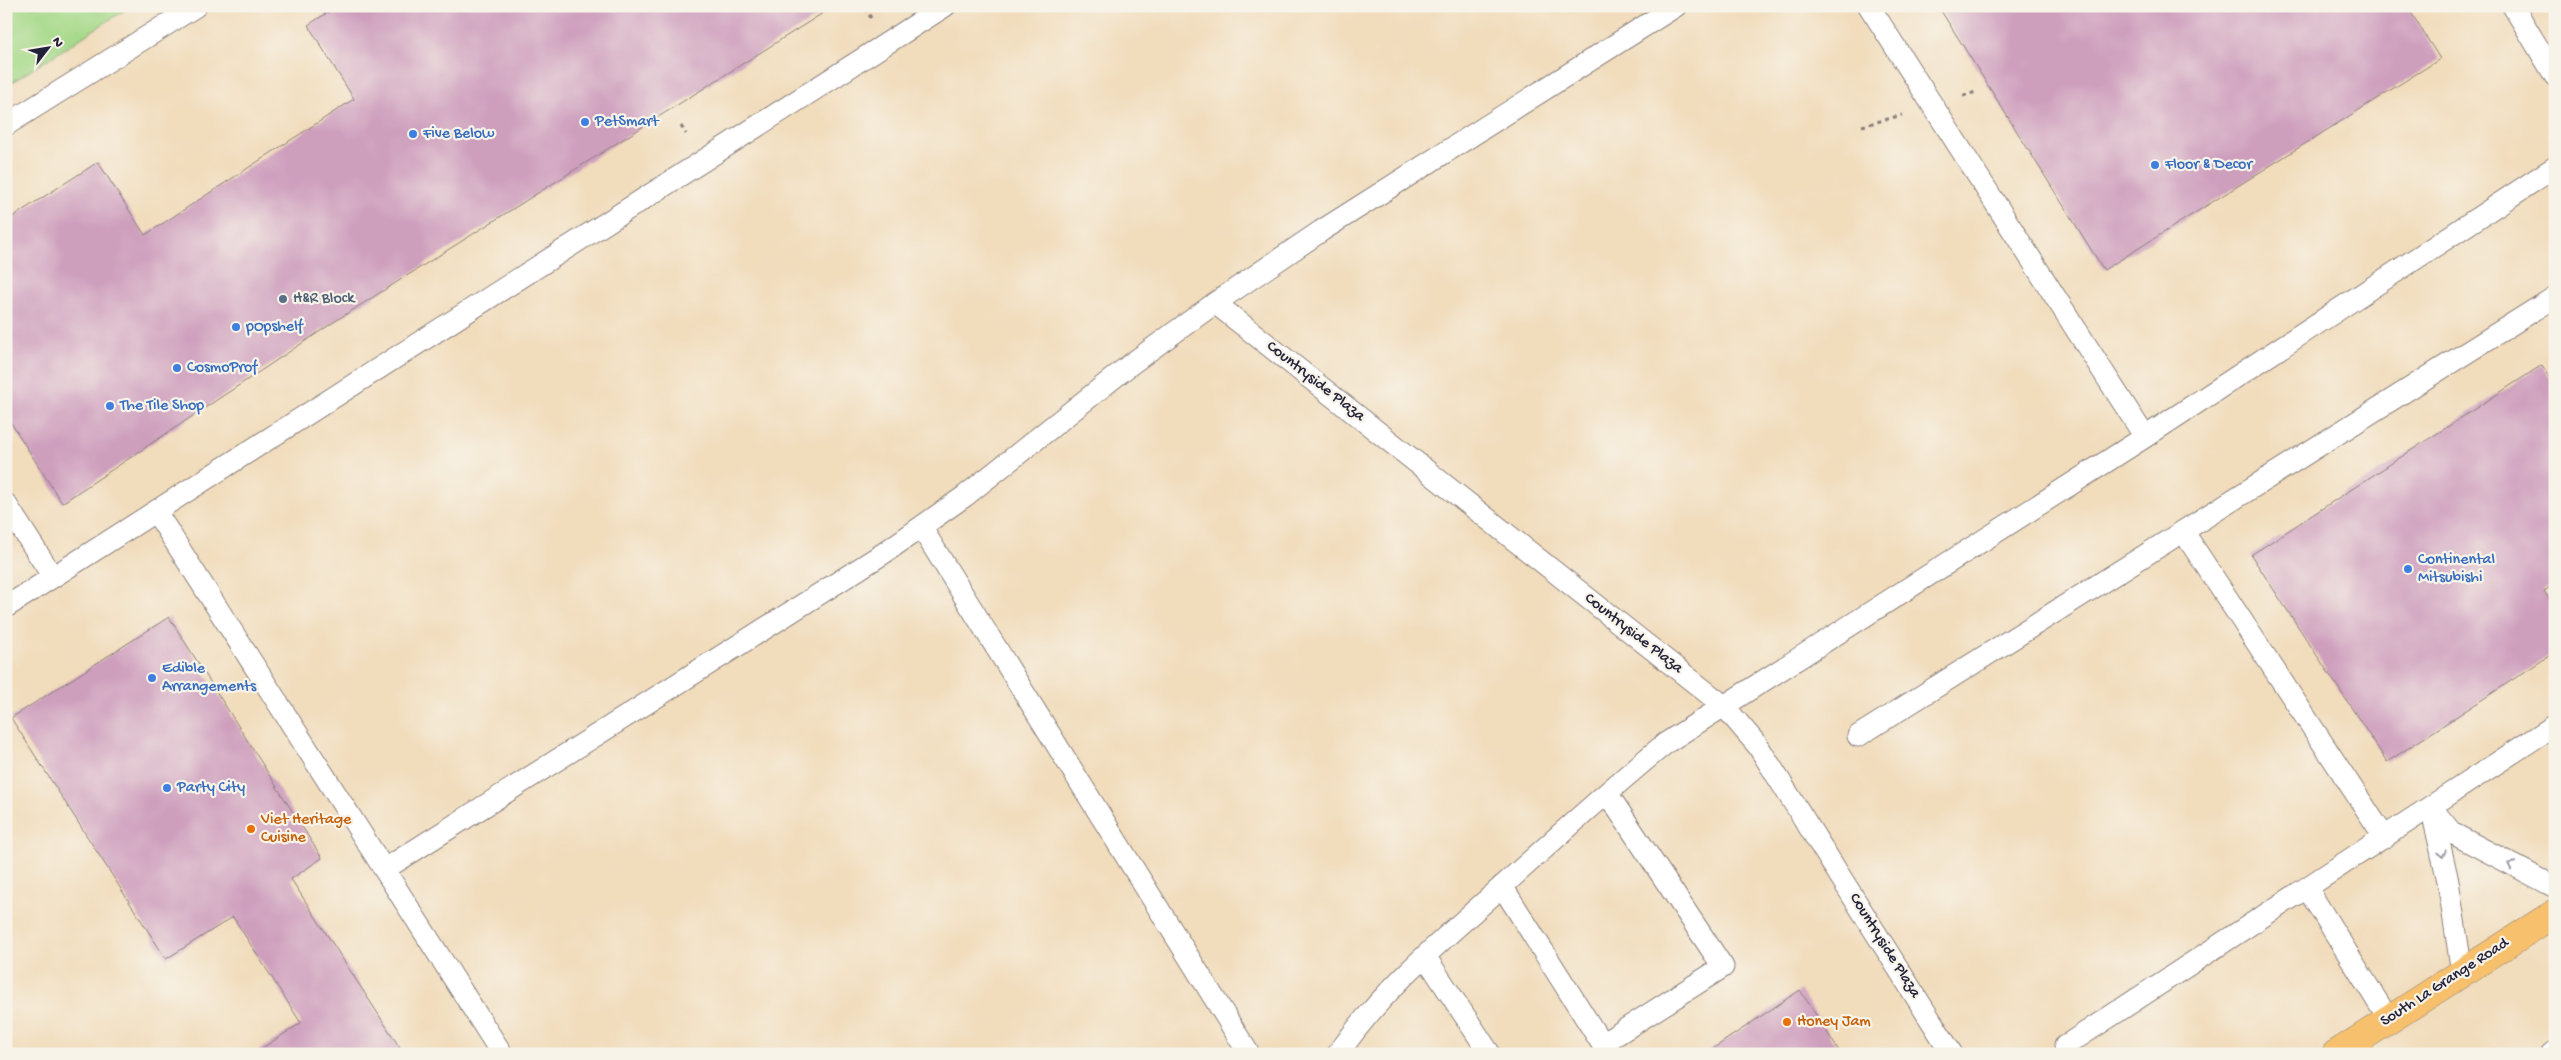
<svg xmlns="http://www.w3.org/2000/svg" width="2561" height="1060" font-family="'Gochi Hand',sans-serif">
<rect width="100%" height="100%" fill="#f7f3e8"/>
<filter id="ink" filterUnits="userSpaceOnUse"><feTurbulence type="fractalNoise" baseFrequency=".02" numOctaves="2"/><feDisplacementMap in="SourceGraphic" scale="10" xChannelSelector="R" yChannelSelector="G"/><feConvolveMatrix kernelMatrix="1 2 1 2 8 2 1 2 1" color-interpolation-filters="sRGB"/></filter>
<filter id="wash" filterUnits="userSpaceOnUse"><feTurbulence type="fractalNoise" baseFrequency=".0096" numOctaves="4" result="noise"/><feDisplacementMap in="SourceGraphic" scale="20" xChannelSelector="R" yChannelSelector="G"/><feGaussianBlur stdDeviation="1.12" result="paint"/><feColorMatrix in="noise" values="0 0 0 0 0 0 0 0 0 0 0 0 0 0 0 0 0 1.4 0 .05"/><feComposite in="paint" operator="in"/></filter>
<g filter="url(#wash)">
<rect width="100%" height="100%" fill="#f1dcbb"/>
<!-- green -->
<path fill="#a5d989" stroke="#647e62" d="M 6,6 L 131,6 L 6,86 Z"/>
<g id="blocks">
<!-- building -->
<path fill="#ce9fbd" d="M 338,6 L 834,6 L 340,318 L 62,503 L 6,415 L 6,221 L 98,162 L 145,235 L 354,99 L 308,25 Z
M 1938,6 L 2407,6 L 2440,59 L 2104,270 Z
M 2542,365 L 2555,385 L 2555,584 L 2544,591 L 2555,608 L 2555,652 L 2387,762 L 2251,555 Z
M 169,617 L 322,858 L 291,879 L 404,1054 L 253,1054 L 301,1023 L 233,917 L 166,959 L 11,718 Z
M 1800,990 L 1841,1054 L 1705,1054 Z"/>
</g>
</g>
<g filter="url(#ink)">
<use href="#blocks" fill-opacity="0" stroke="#8a7f7b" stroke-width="1"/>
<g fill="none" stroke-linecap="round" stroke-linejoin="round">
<!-- lane casing -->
<g stroke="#8a7f7b" stroke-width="23">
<path id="lane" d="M 1869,6 L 2145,437
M 2513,6 L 2555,76
M 6,125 L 196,6
M 1215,303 L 1724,706 L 1758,746 L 1952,1054
M 6,504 L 53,577
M 156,512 L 502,1054
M 921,527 L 1249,1054
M 2183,531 L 2385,838
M 6,607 L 945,6
M 1858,736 L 2555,297
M 1607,793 L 1723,967 L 1602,1044 L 1609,1054
M 2431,807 L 2448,881 L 2462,973
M 2434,811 L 2452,833 L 2555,887
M 385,869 L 884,553 L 965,496 L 1131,364 L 1215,303 L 1321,231 L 1676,6
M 1502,886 L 1602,1044
M 2307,888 L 2389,1020
M 1425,956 L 1490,1054
M 2065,1046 L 2555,725
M 1338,1054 C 1381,991 1441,941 1497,891 C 1553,841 1608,790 1666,743 L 2145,437 L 2555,167
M 2551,1054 L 2555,1052"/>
</g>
<!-- primary casing -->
<g stroke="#8a7f7b" stroke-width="29">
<path id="primary" d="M 2336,1054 L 2555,913"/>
</g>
<!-- path -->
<path stroke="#8a7f7b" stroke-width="3" stroke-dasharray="4 4" stroke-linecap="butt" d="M 865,8 L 871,18
M 1963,96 L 1976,92
M 681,126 L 686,134
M 1862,126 L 1902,115"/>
<!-- lane -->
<use href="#lane" stroke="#fff" stroke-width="21"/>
<!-- primary -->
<use href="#primary" stroke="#f7c06c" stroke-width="28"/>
</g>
<!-- one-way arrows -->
<defs><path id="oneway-chevron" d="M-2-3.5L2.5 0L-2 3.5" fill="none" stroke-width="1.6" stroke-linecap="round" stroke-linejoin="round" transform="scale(1.25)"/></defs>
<g stroke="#9c9ca7">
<use href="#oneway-chevron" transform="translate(2442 854) rotate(77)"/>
<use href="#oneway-chevron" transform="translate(2511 865) rotate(-153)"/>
</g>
</g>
<!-- markers -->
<g fill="#3f7fe0" stroke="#f7f3e8" stroke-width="2">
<circle cx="585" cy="122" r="5"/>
<circle cx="413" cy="134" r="5"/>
<circle cx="2155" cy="165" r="5"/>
<circle cx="236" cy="327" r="5"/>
<circle cx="177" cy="368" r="5"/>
<circle cx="110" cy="406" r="5"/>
<circle cx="2408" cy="569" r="5"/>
<circle cx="152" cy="678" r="5"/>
<circle cx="167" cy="788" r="5"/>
</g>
<circle fill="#5c6f8a" stroke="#f7f3e8" stroke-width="2" cx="283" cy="299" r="5"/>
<g fill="#e8710a" stroke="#f7f3e8" stroke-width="2">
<circle cx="251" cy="829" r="5"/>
<circle cx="1787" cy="1022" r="5"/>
</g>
<g text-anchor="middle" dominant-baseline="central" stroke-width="4.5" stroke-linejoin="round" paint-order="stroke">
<!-- shop labels -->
<g font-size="16" fill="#366cbe" stroke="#f7f3e8" text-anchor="start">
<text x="595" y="122">PetSmart</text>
<text x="423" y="134">Five Below</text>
<text x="2165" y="165">Floor &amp; Decor</text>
<text x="246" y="327">pOpshelf</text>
<text x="187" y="368">CosmoProf</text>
<text x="120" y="406">The Tile Shop</text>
<text x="2418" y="560">Continental<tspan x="2418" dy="18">Mitsubishi</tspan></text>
<text x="162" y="669">Edible<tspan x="162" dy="18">Arrangements</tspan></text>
<text x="177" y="788">Party City</text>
</g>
<!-- service labels -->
<g font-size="16" fill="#4e5e75" stroke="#f7f3e8" text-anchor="start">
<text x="293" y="299">H&amp;R Block</text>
</g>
<!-- street labels -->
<g font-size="16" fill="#22223b" stroke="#f7f3e8">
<text transform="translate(1315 382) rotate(38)">Countryside Plaza</text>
<text transform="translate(1633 634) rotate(38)">Countryside Plaza</text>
<text transform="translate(1884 946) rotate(58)">Countryside Plaza</text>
<text transform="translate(2445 983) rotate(-33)">South La Grange Road</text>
</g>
<!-- food labels -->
<g font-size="16" fill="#c56008" stroke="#f7f3e8" text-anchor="start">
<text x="261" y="820">Viet Heritage<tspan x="261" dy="18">Cuisine</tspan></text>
<text x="1797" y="1022">Honey Jam</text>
</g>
</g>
<!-- margin -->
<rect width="2561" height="1060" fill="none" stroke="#f7f3e8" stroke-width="25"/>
<!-- north arrow -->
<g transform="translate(48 48) rotate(59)" stroke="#f7f3e8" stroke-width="4" paint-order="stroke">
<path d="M0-4L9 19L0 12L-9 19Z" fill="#22223b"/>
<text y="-8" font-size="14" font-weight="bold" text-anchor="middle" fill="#22223b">N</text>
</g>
</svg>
